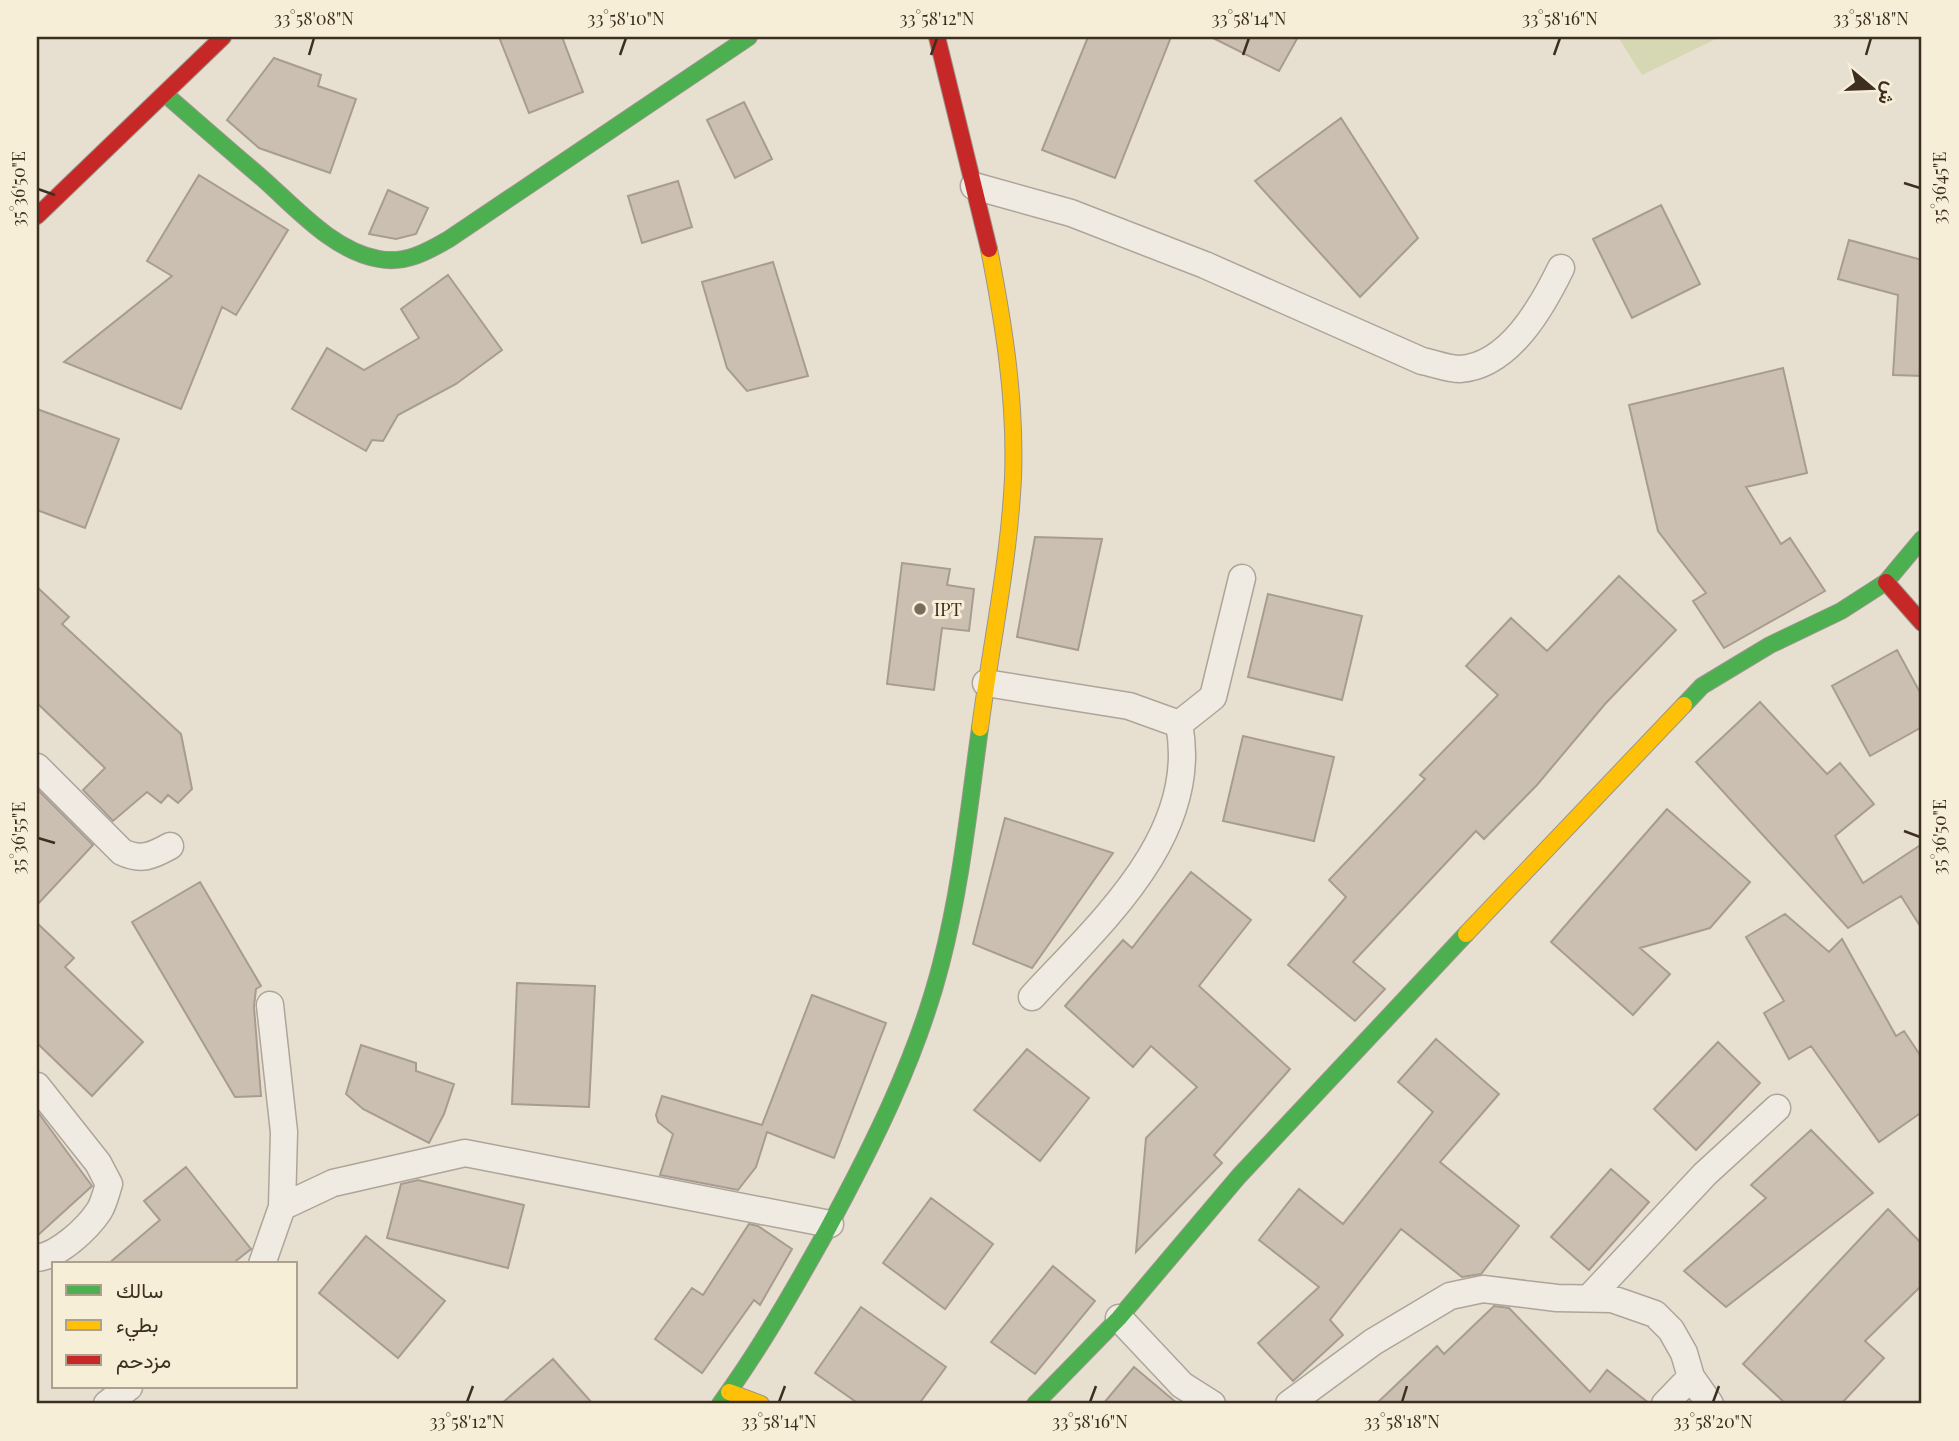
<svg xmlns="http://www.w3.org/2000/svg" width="1959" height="1441" font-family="'Playfair Display',Vazirmatn,serif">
<rect width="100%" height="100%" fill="#e7e0d1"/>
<!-- green -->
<path fill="#d6d7b3" d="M 1618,37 L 1720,37 L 1642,75 Z"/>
<!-- building -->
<path fill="#cbbfb2" stroke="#a89c90" stroke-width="2" d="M 499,37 L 562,37 L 583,92 L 529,113 Z
M 1088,37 L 1171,37 L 1115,178 L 1042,150 Z
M 1211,37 L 1298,37 L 1279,71 Z
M 274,58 L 321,75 L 318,86 L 356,99 L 330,173 L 259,148 L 227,120 Z
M 744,102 L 772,159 L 735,178 L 707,120 Z
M 1341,118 L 1418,238 L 1360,297 L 1255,181 Z
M 199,175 L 288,230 L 236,315 L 222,307 L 181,409 L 64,362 L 172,276 L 147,261 Z
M 678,181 L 692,227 L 642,243 L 628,196 Z
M 388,190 L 428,208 L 416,234 L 396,239 L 369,234 Z
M 1661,205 L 1700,284 L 1632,318 L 1593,239 Z
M 1849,240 L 1922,260 L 1922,376 L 1893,375 L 1898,295 L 1838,279 Z
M 773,262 L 808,376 L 747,391 L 727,368 L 702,282 Z
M 448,275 L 502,350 L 456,384 L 398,415 L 383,441 L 372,440 L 366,451 L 292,409 L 327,348 L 364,370 L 419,338 L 401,309 Z
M 1783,368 L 1807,473 L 1746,487 L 1781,544 L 1790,538 L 1825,591 L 1724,648 L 1693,601 L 1706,593 L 1658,531 L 1629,405 Z
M 37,409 L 119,439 L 85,528 L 37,510 Z
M 1035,537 L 1102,539 L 1078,650 L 1017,637 Z
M 902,563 L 950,569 L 947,585 L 974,589 L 969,631 L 942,628 L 934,690 L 887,684 Z
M 1619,576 L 1676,630 L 1605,704 L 1537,785 L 1484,839 L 1476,831 L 1353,962 L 1385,989 L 1355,1021 L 1288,965 L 1346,897 L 1329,880 L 1425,779 L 1420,775 L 1498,695 L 1466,666 L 1511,618 L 1547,651 Z
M 37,587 L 69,617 L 62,624 L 181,734 L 192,789 L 178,803 L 168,795 L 161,803 L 147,792 L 113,821 L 83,790 L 105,768 L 37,703 Z
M 1268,594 L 1362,616 L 1342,700 L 1248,677 Z
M 1897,650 L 1922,696 L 1922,727 L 1870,756 L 1832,686 Z
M 1760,702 L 1827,774 L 1840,763 L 1874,804 L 1835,836 L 1863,883 L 1922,844 L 1922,929 L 1901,896 L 1848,928 L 1696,762 Z
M 1243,736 L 1334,757 L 1314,841 L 1223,821 Z
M 37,789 L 93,845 L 37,905 Z
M 1667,809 L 1750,882 L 1710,928 L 1640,948 L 1670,974 L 1633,1015 L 1551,942 Z
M 1005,818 L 1113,853 L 1032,968 L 973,944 Z
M 1191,872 L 1251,920 L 1199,986 L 1290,1069 L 1214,1155 L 1222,1163 L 1136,1252 L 1146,1138 L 1197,1087 L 1151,1046 L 1133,1067 L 1065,1006 L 1123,940 L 1132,948 Z
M 200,882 L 261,986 L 256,989 L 254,1007 L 261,1096 L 235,1097 L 132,922 Z
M 1785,914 L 1829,952 L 1842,939 L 1896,1036 L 1904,1031 L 1922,1058 L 1922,1112 L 1879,1142 L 1811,1046 L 1789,1059 L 1764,1013 L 1784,1001 L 1746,937 Z
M 37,923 L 74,958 L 65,967 L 143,1042 L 92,1096 L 37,1043 Z
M 517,983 L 595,986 L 589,1107 L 512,1104 Z
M 812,995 L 886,1023 L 834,1158 L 767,1132 L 756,1167 L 738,1190 L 660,1175 L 673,1134 L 658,1122 L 656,1115 L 662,1096 L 762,1125 Z
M 1436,1039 L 1499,1094 L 1440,1162 L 1519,1226 L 1481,1274 L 1462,1277 L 1401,1229 L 1330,1320 L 1343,1335 L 1293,1381 L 1258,1343 L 1319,1287 L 1259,1240 L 1299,1189 L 1343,1224 L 1433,1112 L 1398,1082 Z
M 1718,1042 L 1760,1083 L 1696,1150 L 1654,1109 Z
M 361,1045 L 416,1063 L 416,1071 L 454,1084 L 444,1114 L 429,1143 L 363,1109 L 346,1094 Z
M 1027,1049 L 1089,1098 L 1040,1161 L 974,1110 Z
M 37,1111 L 92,1186 L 37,1236 Z
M 1811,1130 L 1873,1193 L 1726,1307 L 1684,1271 L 1766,1198 L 1751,1185 Z
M 186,1167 L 251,1249 L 232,1264 L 108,1264 L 160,1220 L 144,1201 Z
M 1611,1169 L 1649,1202 L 1589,1270 L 1551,1237 Z
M 418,1180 L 524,1205 L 508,1268 L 387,1238 L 401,1184 Z
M 931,1198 L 993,1244 L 945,1309 L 883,1263 Z
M 1888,1209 L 1922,1244 L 1922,1285 L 1865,1341 L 1884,1358 L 1841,1404 L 1786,1404 L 1743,1364 Z
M 749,1224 L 758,1226 L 792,1249 L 760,1305 L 754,1300 L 702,1373 L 655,1339 L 692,1288 L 703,1295 Z
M 366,1236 L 445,1301 L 398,1358 L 319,1293 Z
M 1053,1266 L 1095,1301 L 1035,1374 L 991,1342 Z
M 1494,1306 L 1509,1308 L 1590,1392 L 1607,1370 L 1650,1404 L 1376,1404 L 1437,1346 L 1444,1354 Z
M 861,1307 L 946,1367 L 919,1404 L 859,1404 L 815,1373 Z
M 553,1359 L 593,1404 L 501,1404 Z
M 1134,1367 L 1178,1404 L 1103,1404 Z"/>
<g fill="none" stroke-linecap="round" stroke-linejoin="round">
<!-- street casing -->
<g stroke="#ada599" stroke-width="29">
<path id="street" d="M 974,186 L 1071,213 L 1205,265 L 1422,361 C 1433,363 1448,369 1460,369 C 1509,366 1542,307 1561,268
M 986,683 L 1129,706 L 1179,724 C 1201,835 1100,923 1032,997
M 1179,724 L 1213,697 L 1242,578
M 37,767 L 122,852 C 141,861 152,856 170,846
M 37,1086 L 98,1163 L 109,1184 C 106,1193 104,1203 99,1211 C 87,1229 59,1255 37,1258
M 282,1207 L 333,1183 L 465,1153 L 830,1224
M 262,1264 L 282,1207 L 284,1132 L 270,1005
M 1590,1297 L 1705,1174 L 1777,1108
M 1119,1318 L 1182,1385 L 1212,1404
M 107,1404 L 129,1387
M 1289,1404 L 1373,1342 L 1450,1296 L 1483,1289 L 1557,1298 L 1612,1299 L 1655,1314 L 1671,1330 L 1684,1353 L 1691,1377 L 1710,1404
M 1665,1404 L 1691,1377"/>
</g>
<!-- fast casing -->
<g stroke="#9c958a" stroke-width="18">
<path id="fast" d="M 165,94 C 197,122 229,150 262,178 C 296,208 333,251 379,259 C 405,264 427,252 449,239 L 749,37
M 1684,705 L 1702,686 L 1770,645 L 1841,611 L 1886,582 L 1922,539
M 720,1404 C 760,1349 793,1291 826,1232 C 872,1147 917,1058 941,964 C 961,887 969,807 980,728
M 1035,1404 L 1119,1318 L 1239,1176 L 1466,934"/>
</g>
<!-- slow casing -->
<g stroke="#9c958a" stroke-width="18">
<path id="slow" d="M 980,728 C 991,645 1009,562 1013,478 C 1016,401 1004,325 989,249
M 1466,934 L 1684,705
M 729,1392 L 761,1404"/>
</g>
<!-- jam casing -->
<g stroke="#9c958a" stroke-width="18">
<path id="jam" d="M 937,37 L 989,249
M 37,216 L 223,37
M 1886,582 L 1922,623"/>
</g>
<!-- street -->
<use href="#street" stroke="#efebe3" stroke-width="26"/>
<!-- fast -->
<use href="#fast" stroke="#4caf50" stroke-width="16"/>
<!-- slow -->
<use href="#slow" stroke="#ffc107" stroke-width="16"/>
<!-- jam -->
<use href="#jam" stroke="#c62828" stroke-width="16"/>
</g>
<!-- ticks -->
<path fill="none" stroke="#3d2e20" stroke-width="2.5" d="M 309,55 L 314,38M 620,55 L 626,38M 931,55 L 937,38M 1243,55 L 1249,38M 1554,55 L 1560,38M 1866,55 L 1871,38M 1904,183 L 1920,188M 38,189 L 55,195M 1904,831 L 1920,837M 38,838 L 55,843M 467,1402 L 473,1386M 779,1402 L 785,1386M 1090,1402 L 1096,1386M 1402,1402 L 1407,1386M 1713,1402 L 1719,1386"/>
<!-- markers -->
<circle fill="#786c5e" stroke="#f7eed8" stroke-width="2.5" cx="920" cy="609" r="7"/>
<g text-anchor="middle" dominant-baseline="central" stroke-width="6" stroke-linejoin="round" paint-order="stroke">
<!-- poi labels -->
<g font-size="18" fill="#3d2e20" stroke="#f7eed8" text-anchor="start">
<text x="934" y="609">IPT</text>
</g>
</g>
<!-- border -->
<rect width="1959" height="1441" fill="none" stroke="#f7eed8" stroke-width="77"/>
<!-- legend -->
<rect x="52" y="1262" width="245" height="126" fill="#f7eed8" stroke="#ada18e" stroke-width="2"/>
<rect x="66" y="1285" width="35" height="10" fill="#4caf50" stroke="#ada18e" stroke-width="2"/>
<text x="116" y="1298" font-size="21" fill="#3d2e20">سالك</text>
<rect x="66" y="1320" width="35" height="10" fill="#ffc107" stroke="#ada18e" stroke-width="2"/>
<text x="116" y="1332" font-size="21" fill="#3d2e20">بطيء</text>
<rect x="66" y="1355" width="35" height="10" fill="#c62828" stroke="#ada18e" stroke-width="2"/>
<text x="116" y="1368" font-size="21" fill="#3d2e20">مزدحم</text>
<!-- north arrow -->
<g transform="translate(1872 88) rotate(109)" stroke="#f7eed8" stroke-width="5" paint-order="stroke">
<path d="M0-5L12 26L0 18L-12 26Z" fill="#3d2e20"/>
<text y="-10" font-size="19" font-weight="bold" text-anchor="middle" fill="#3d2e20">ش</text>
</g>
<rect x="38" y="38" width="1882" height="1364" fill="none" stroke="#3d2e20" stroke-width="2.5"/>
<g font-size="18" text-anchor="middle" fill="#3d2e20">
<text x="314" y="25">33°58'08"N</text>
<text x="626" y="25">33°58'10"N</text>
<text x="937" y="25">33°58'12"N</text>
<text x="1249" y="25">33°58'14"N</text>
<text x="1560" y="25">33°58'16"N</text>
<text x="1871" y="25">33°58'18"N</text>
<text transform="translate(1940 188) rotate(-90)" y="6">35°36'45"E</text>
<text transform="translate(19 189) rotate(-90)" y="6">35°36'50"E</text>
<text transform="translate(1940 837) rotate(-90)" y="6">35°36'50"E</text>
<text transform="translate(19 838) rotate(-90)" y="6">35°36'55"E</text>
<text x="467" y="1428">33°58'12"N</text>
<text x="779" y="1428">33°58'14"N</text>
<text x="1090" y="1428">33°58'16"N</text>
<text x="1402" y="1428">33°58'18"N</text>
<text x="1713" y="1428">33°58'20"N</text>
</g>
</svg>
